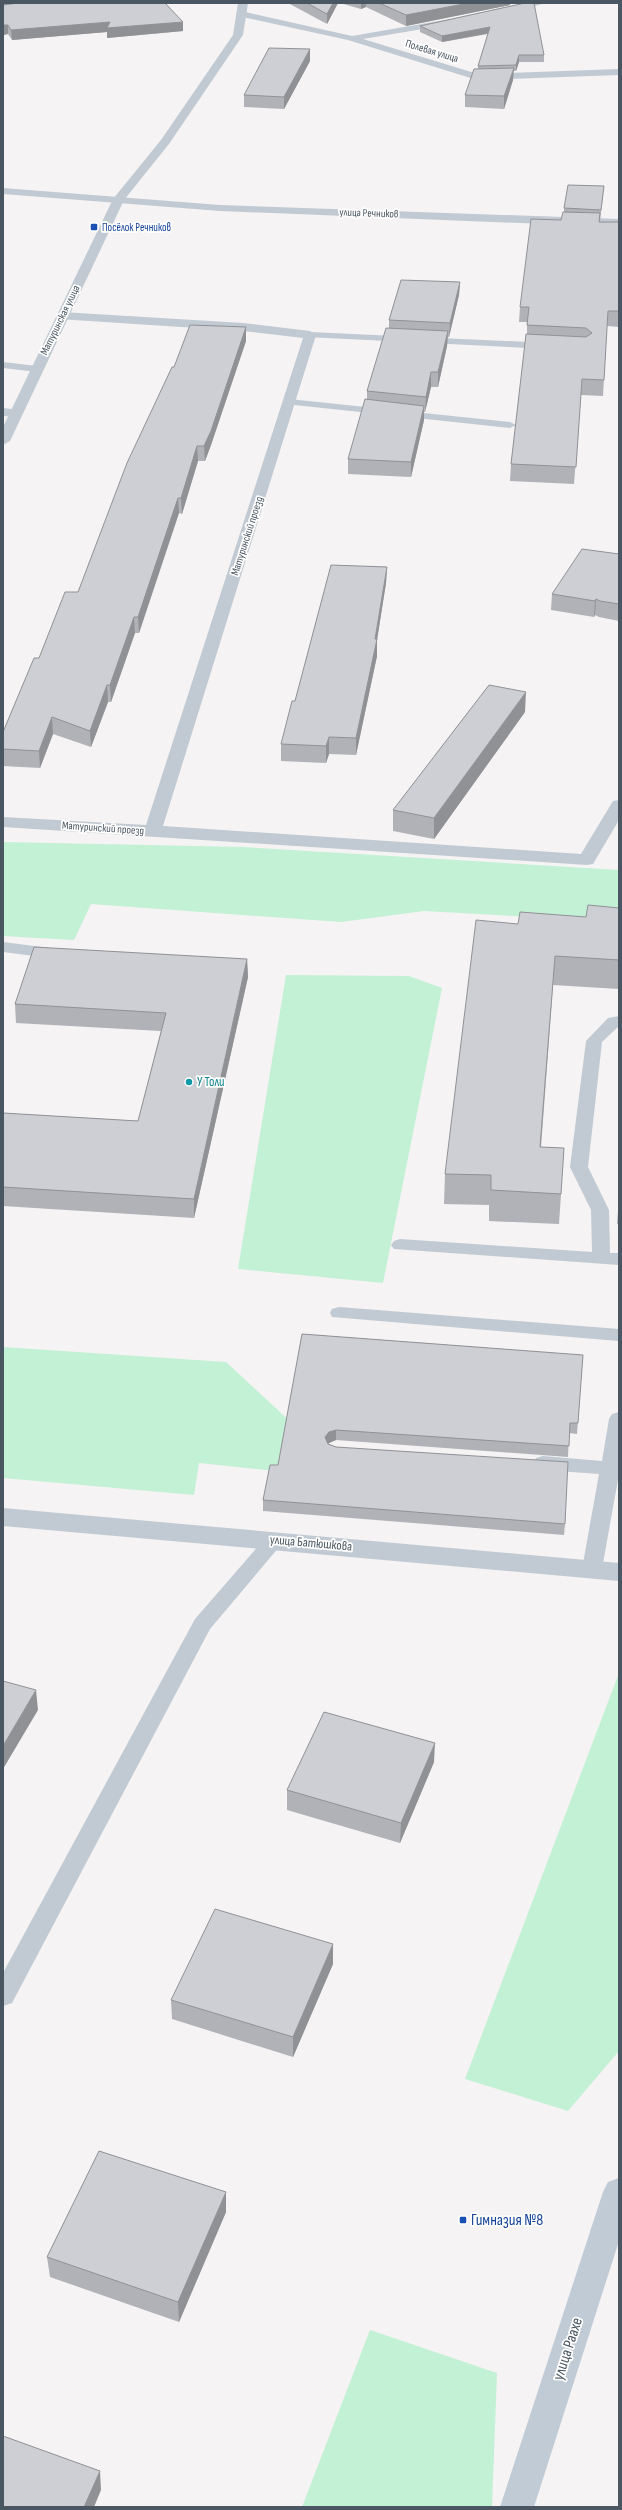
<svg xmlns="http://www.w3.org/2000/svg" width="622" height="2510" font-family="'Sofia Sans Condensed',sans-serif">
<rect width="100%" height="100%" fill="#f5f3f3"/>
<!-- green -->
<path fill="#c3f1d5" d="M 3,842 L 243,847 L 619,870 L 619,922 L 424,911 L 341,922 L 91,904 L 74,940 L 3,936 Z
M 286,975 L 409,976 L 442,988 L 383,1283 L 238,1269 Z
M 3,1347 L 226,1362 L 320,1449 L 314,1475 L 199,1463 L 194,1495 L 3,1478 Z
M 619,1673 L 619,2051 L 568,2111 L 465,2079 Z
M 370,2330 L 497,2373 L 492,2507 L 302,2507 Z"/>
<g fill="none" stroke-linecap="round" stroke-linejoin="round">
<!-- service -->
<path fill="#c1cad2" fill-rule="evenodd" d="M 310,332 L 549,343 L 554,346 L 549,349 L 306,337 L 306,333 Z
M 3,362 L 37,366 L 42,369 L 37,372 L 3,368 Z
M 289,399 L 510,422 L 516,425 L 510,428 L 285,404 L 283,402 Z
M 3,942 L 58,949 L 66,954 L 58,959 L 3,952 Z
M 619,1016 L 619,1026 L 602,1042 L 588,1167 L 609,1210 L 610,1253 L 619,1253 L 619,1265 L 394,1249 L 391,1245 L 394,1241 L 400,1239 L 592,1252 L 591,1210 L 570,1167 L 586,1041 L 608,1018 Z
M 339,1307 L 619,1329 L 619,1341 L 332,1317 L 330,1313 L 332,1309 Z
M 619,1412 L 619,1474 L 602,1569 L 599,1574 L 592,1576 L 585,1574 L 582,1569 L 599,1474 L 543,1470 L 536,1468 L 533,1463 L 536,1458 L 543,1456 L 602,1461 L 609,1419 L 612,1414 Z
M 275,1533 L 282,1535 L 285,1540 L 210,1629 L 12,2003 L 3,2006 L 3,1973 L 195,1619 L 268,1535 Z"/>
<!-- minor -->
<path fill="#c1cad2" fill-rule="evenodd" d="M 528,3 L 546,3 L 505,14 L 500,11 Z
M 241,11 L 352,36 L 450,19 L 453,20 L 453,24 L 363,39 L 478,74 L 619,69 L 619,75 L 477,80 L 348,40 L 238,16 L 236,14 Z
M 3,188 L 220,205 L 619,219 L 619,227 L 220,211 L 3,194 Z
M 62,312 L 243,323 L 310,331 L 316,335 L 163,826 L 581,854 L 613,801 L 619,800 L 619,820 L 593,864 L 587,865 L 3,827 L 3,817 L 146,825 L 303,338 L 243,331 L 58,319 L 56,316 L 58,313 Z
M 3,408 L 21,410 L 23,413 L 16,417 L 3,416 Z"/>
<!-- tertiary -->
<path fill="#c1cad2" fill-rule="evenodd" d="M 238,3 L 248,3 L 243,35 L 169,144 L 124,200 L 10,441 L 3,445 L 3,427 L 113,199 L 161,140 L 233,35 Z
M 3,1508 L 619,1563 L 619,1581 L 3,1526 Z"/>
<!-- secondary -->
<path fill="#c1cbd6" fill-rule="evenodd" d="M 619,2178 L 619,2241 L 534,2507 L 500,2507 L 603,2192 L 608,2182 Z"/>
</g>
<!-- wall -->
<path fill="#b0b2b7" d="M 3,3 L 183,31 L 107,38 L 107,32 L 12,40 L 8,34 L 3,35 Z
M 288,3 L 338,3 L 327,24 Z
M 340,3 L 510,3 L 510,5 L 406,26 L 366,7 L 361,9 Z
M 525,3 L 544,55 L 544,62 L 519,62 L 516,71 L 513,71 L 513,80 L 504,109 L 465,107 L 465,95 L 478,69 L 478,66 L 488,34 L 442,42 L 420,32 L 420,26 Z
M 310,61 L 284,109 L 244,107 L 244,95 Z
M 604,186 L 600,222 L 619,222 L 619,327 L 607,326 L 603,396 L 581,395 L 574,484 L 510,481 L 511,464 L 527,334 L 527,322 L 519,322 L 520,307 L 561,220 L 564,212 L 564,208 Z
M 460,282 L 459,295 L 449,337 L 448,337 L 447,346 L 438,387 L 431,387 L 425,412 L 424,412 L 424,420 L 411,477 L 348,474 L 348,459 L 367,400 L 367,391 L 389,329 L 389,320 Z
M 246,327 L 246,341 L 211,445 L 205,461 L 198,461 L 182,514 L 179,513 L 139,633 L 135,633 L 111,702 L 108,702 L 91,747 L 53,734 L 40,768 L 3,766 L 3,732 L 39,658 L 78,592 L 174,367 Z
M 619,554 L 619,621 L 599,617 L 595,615 L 594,617 L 551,610 L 552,594 Z
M 387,567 L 386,583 L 377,640 L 377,656 L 356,755 L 329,754 L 326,763 L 281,761 L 281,744 L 295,701 Z
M 525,712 L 434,839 L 393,831 L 393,810 Z
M 619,908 L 619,989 L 553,985 L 541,1148 L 561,1194 L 559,1224 L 489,1221 L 489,1205 L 444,1204 L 445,1174 L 518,924 L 586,917 Z
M 247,959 L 248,977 L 194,1218 L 3,1206 L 3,1113 L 138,1121 L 161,1031 L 16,1023 L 15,1004 Z
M 619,1198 L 619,1224 L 617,1224 Z
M 302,1334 L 583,1355 L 577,1434 L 569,1433 L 568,1457 L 336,1440 L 329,1443 L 328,1444 L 565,1524 L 564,1535 L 263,1511 L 263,1500 L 278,1465 Z
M 434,1762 L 400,1843 L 287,1810 L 287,1790 Z
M 333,1964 L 293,2057 L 172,2019 L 171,2000 Z
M 226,2212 L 179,2322 L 50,2277 L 47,2257 Z"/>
<!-- shaded-wall -->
<path fill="#909195" d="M 3,3 L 27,3 L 3,5 Z
M 333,3 L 338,3 L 327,24 L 327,14 Z
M 361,3 L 366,3 L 366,7 L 361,9 Z
M 469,3 L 510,3 L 510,5 L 406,26 L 406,15 Z
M 110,22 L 183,22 L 183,31 L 107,38 L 107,32 L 12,40 L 11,30 Z
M 3,25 L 8,25 L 8,34 L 3,35 Z
M 490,27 L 490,33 L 442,42 L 442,36 Z
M 310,49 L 310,61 L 284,109 L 284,97 Z
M 519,55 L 519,62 L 516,71 L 516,65 Z
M 514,68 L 513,80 L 504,109 L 504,96 Z
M 460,282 L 459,295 L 449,337 L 450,323 Z
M 246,327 L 246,341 L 211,445 L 205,461 L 204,446 Z
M 448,331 L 447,346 L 438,387 L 438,372 Z
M 431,372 L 431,387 L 425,412 L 426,397 Z
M 424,406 L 424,420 L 411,477 L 411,462 Z
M 197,446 L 198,461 L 182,514 L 181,498 Z
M 178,498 L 179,513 L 139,633 L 138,617 Z
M 387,567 L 386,583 L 377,640 L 377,656 L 356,755 L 356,738 L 375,639 Z
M 596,599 L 595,615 L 594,617 L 595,601 Z
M 134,617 L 135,633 L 111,702 L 110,685 Z
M 107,685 L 108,702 L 91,747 L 90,731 Z
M 526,692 L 525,712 L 434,839 L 434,818 Z
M 52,717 L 53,734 L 40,768 L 39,751 Z
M 329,737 L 329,754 L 326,763 L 326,746 Z
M 247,959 L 248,977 L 194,1218 L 194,1199 Z
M 336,1430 L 336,1440 L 329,1443 L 325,1448 L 325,1437 L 329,1432 Z
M 36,1690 L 38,1710 L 3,1769 L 3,1746 Z
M 435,1743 L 434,1762 L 400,1843 L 401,1823 Z
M 333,1944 L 333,1964 L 293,2057 L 293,2037 Z
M 226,2192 L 226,2212 L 179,2322 L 178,2302 Z
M 100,2471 L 101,2490 L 94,2507 L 84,2507 Z"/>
<!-- building -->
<path fill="#cdcfd5" stroke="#909195" d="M 19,3 L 165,3 L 183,22 L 107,28 L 110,22 L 11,30 L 8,25 L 3,25 L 3,5 Z
M 307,3 L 333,3 L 327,14 Z
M 379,3 L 469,3 L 406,15 Z
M 525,3 L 534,3 L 544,55 L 519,55 L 516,65 L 478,66 L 490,27 L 442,36 L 420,26 Z
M 269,48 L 310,49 L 284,97 L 244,95 Z
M 514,68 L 504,96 L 465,95 L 474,69 Z
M 568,185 L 604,186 L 601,210 L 564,208 Z
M 563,212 L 600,213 L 599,222 L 619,222 L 619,311 L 608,311 L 604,380 L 582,379 L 576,467 L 511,464 L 526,334 L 586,337 L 592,333 L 586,328 L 527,325 L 529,307 L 520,307 L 531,219 L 561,220 Z
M 401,280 L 460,282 L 450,323 L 389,320 Z
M 190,325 L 246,327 L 211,431 L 204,446 L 197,446 L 181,498 L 178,498 L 138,617 L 134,617 L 110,685 L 107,685 L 90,731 L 52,717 L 39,751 L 3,749 L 3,732 L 34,658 L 39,658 L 65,592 L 78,592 L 127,463 L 172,367 L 174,367 Z
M 386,328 L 448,331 L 438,372 L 431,372 L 426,397 L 367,391 Z
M 365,399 L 424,406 L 411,462 L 348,459 Z
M 582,549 L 619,554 L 619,604 L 600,601 L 596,599 L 595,601 L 552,594 Z
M 331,565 L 387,567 L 375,639 L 377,639 L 356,738 L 329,737 L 326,746 L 281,744 L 292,701 L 295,701 Z
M 489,685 L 526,692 L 434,818 L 393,810 Z
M 588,905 L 619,908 L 619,960 L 555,956 L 540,1147 L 564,1148 L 561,1194 L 491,1190 L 491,1175 L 445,1174 L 476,920 L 518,924 L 520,912 L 586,917 Z
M 34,947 L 247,959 L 194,1199 L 3,1187 L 3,1113 L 138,1121 L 166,1013 L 15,1004 Z
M 302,1334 L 583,1355 L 578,1423 L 570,1423 L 569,1446 L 336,1430 L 329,1432 L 325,1437 L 328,1444 L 336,1447 L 568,1462 L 565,1524 L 263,1500 L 270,1465 L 278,1465 Z
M 3,1681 L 36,1690 L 3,1746 Z
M 324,1712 L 435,1743 L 401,1823 L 287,1790 Z
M 215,1909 L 333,1944 L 293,2037 L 171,2000 Z
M 99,2151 L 226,2192 L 178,2302 L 47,2257 Z
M 3,2436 L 100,2471 L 84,2507 L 3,2507 Z"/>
<!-- markers -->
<g fill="#1a4fb4" stroke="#fff" stroke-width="1.5">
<rect x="90" y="223" width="8" height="8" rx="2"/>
<rect x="459" y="2216" width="8" height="8" rx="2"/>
</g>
<circle fill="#0f9aa8" stroke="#fff" stroke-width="1.5" cx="189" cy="1082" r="4"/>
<g text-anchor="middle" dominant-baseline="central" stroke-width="3.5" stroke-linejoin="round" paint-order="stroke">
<!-- far-street labels -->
<g font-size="11" fill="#4a5661" stroke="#fff">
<text transform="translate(432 51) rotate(17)">Полевая улица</text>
<text transform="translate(369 213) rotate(2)">улица Речников</text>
<text transform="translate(60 320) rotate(-64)">Матуринская улица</text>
<text transform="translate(247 536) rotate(-72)">Матуринский проезд</text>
<text transform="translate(103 828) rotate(4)">Матуринский проезд</text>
</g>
<!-- far-transit labels -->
<g font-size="11" fill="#164399" stroke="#fff" text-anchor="start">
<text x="102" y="227">Посёлок Речников</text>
</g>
<!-- culture labels -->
<g font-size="13" fill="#0d838f" stroke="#fff" text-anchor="start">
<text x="197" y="1082">У Толи</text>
</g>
<!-- street labels -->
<g font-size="13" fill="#4a5661" stroke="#fff">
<text transform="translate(311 1543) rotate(5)">улица Батюшкова</text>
</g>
<!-- near-transit labels -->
<g font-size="16" fill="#164399" stroke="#fff" text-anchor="start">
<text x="471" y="2220">Гимназия №8</text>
</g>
<!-- near-street labels -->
<g font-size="16" fill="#4a5661" stroke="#fff">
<text transform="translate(568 2349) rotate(-72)">улица Раахе</text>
</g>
</g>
<!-- border -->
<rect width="622" height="2510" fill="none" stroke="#4a5661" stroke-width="8"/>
</svg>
